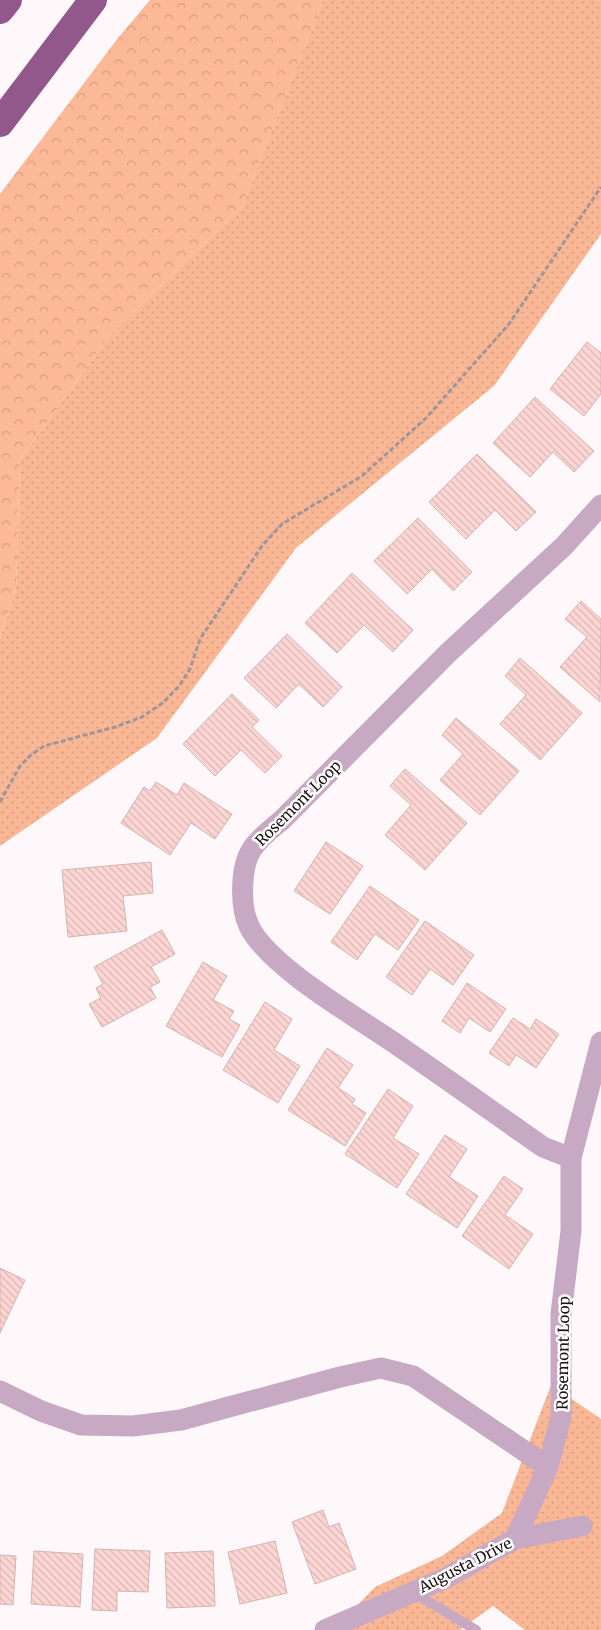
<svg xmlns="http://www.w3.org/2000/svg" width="601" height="1630" font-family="Merriweather,serif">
<defs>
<pattern id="green-dots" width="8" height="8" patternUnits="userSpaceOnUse" patternTransform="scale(1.25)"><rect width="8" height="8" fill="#f9b796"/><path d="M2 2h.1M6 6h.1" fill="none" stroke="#d59c80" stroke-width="1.8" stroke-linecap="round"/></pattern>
<pattern id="forest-crowns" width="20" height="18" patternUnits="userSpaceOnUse" patternTransform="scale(1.25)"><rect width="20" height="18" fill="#fbb998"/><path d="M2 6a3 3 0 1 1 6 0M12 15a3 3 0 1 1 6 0" fill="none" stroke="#d79e82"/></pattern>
<pattern id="building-back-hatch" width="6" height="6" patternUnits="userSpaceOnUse" patternTransform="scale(1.25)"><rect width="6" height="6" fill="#fdd6d3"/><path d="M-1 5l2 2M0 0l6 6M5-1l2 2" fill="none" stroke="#d8b7b4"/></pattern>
</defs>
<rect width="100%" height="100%" fill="#fff8fa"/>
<!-- green -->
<path fill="url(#green-dots)" d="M 323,0 L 601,0 L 601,234 L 494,386 L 296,548 L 157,738 L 0,846 L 0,639 L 16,589 L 20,460 L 109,336 L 242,207 Z
M 551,1385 L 601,1419 L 601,1630 L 525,1630 L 493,1606 L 460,1630 L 333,1630 L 375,1587 L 442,1556 L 502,1513 Z"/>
<!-- forest -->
<path fill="url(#forest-crowns)" d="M 150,0 L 323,0 L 242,207 L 109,336 L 20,460 L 16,589 L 0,639 L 0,194 L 118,38 Z"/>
<!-- building -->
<path fill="url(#building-back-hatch)" stroke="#d5b3b1" d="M 587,342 L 601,353 L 601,394 L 584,416 L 550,389 Z
M 535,397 L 594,451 L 574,472 L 553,452 L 530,477 L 493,443 Z
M 477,454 L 536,512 L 516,531 L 495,510 L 466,539 L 429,502 Z
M 418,518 L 472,572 L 453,591 L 432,569 L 407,594 L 374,561 Z
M 352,573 L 413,630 L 393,652 L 364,625 L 337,653 L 305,623 Z
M 581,601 L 601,619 L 600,702 L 560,667 L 587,637 L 565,619 Z
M 287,634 L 342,687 L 323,707 L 299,684 L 276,708 L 244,678 Z
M 520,658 L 582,713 L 540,760 L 500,724 L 526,695 L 505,676 Z
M 232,694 L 259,720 L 252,727 L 282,756 L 265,773 L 241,750 L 215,776 L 183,744 Z
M 456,718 L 519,771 L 480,815 L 440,780 L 463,754 L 442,735 Z
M 405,769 L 467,823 L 425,870 L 385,835 L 411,805 L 390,786 Z
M 156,782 L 177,795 L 184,783 L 232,814 L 215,839 L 191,823 L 170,855 L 121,823 L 144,787 L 150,791 Z
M 326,842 L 363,866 L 330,914 L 294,891 Z
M 151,862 L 153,893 L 123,896 L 127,931 L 68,937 L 62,870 Z
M 370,886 L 419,920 L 398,950 L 375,934 L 357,960 L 331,942 Z
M 425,921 L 474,955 L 453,985 L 430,969 L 412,995 L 386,977 Z
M 162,930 L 175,954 L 151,967 L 160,982 L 150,987 L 156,998 L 102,1027 L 89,1004 L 101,998 L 96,988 L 103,984 L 94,967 Z
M 203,962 L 227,976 L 213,1000 L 234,1011 L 229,1019 L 240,1025 L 222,1057 L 166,1026 Z
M 467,983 L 506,1009 L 490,1032 L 469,1018 L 460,1033 L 442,1021 Z
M 265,1002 L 292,1019 L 274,1050 L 300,1066 L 278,1103 L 223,1070 Z
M 513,1018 L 530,1029 L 536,1019 L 559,1034 L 536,1068 L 516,1055 L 509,1066 L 489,1053 Z
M 327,1048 L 353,1065 L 338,1088 L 355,1099 L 352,1104 L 366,1113 L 345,1146 L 288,1110 Z
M 388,1089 L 413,1106 L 393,1138 L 419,1154 L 397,1188 L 345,1154 Z
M 445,1135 L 467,1149 L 449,1177 L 478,1196 L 457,1228 L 406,1194 Z
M 504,1176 L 523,1189 L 505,1215 L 533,1234 L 509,1269 L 462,1236 Z
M 0,1268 L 25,1280 L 0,1333 Z
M 323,1510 L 329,1527 L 339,1523 L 356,1569 L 315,1584 L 292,1522 Z
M 275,1541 L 287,1593 L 240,1604 L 228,1552 Z
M 95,1549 L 150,1551 L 148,1592 L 117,1591 L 117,1611 L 92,1610 Z
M 34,1551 L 83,1554 L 80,1607 L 31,1604 Z
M 213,1551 L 215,1606 L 167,1608 L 165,1553 Z
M 0,1555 L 16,1556 L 13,1605 L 0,1604 Z"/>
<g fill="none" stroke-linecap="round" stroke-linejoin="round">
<!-- path -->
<path stroke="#9e9698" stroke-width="3" stroke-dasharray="5 2.5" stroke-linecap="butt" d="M 0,802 L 20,766 L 31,755 L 44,746 L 115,727 L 142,717 L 164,702 L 179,686 L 190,669 L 200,639 L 262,546 L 282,524 L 362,476 L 426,418 L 509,324 L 601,187"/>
<!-- service -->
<path stroke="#c8a9c3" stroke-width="10" d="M 414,1593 L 476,1630"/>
<!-- minor -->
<path stroke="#c8a9c3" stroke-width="21" d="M 571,1158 L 543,1147 C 493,1112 444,1077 393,1042 C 355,1016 268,966 249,926 C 240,907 240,867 252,849 C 260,837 271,829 282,820 L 448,653 L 564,546 L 601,505
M 0,1391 L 41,1411 L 81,1425 L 133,1426 L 181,1420 L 340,1377 L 381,1368 L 413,1376 L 548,1467
M 515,1539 L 548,1467 L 561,1417 L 561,1314 L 571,1231 L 571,1158 L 601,1042
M 325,1630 L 446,1578 L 515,1539 L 582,1526"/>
<!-- trunk -->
<path stroke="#92588c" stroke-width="28" d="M 0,10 L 8,0
M 0,123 L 93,0"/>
</g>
<g text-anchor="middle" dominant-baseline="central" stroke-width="5" stroke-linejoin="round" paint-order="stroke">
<!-- street labels -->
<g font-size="15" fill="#1c1114" stroke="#fff">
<text transform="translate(298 803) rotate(-45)">Rosemont Loop</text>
<text transform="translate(563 1353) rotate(-89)">Rosemont Loop</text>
<text transform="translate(465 1565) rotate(-27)">Augusta Drive</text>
</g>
</g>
</svg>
